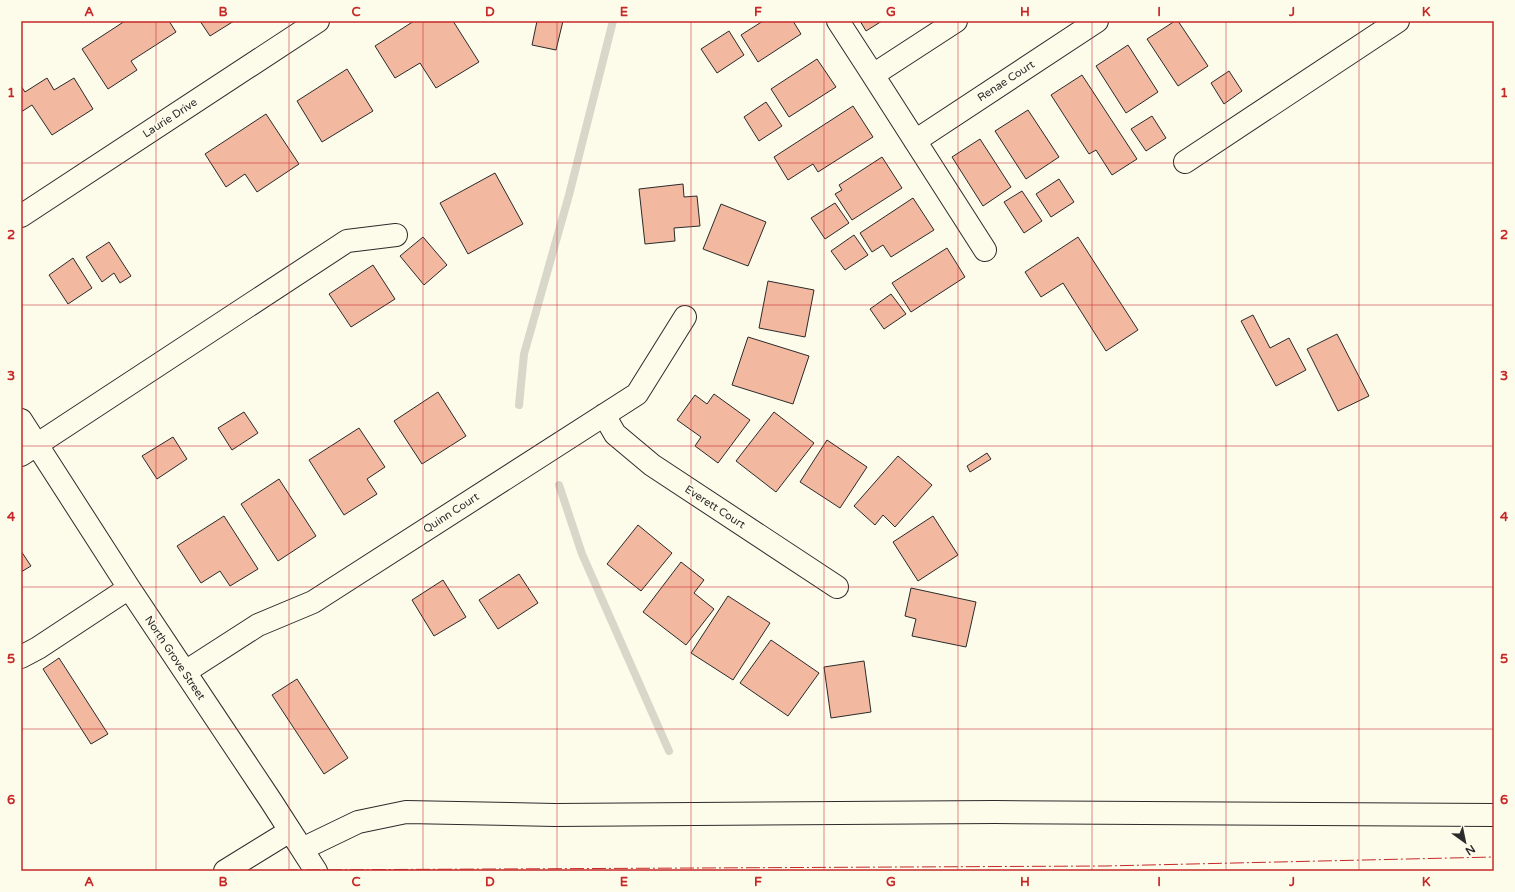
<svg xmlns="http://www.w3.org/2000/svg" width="1515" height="892" font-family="'Varela Round',sans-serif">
<rect width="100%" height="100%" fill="#fdfbea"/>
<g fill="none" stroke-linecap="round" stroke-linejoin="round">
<!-- stream -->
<path stroke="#d8d7c9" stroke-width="8" d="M 519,405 L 524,354 L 569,195 L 613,21
M 559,485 L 582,554 L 669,751"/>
</g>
<!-- building -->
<path fill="#f2b8a0" stroke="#2b2b2b" d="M 125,21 L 169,21 L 176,32 L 131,61 L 137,70 L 108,89 L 82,49 Z
M 200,21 L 234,21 L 210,36 Z
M 414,21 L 453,21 L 479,62 L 436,88 L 420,63 L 395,78 L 375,46 Z
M 537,21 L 563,21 L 556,50 L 532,45 Z
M 763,21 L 793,21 L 801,34 L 758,62 L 741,35 Z
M 860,21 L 882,21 L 866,31 Z
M 1175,21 L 1178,21 L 1208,66 L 1178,86 L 1147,39 Z
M 729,31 L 744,55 L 717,73 L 701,49 Z
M 1128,45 L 1158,92 L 1126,113 L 1096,66 Z
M 817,59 L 836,87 L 789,117 L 771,89 Z
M 347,69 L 373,111 L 322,142 L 297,101 Z
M 1229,71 L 1242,91 L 1224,104 L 1211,83 Z
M 1082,75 L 1137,159 L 1112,175 L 1096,150 L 1089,154 L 1051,95 Z
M 47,78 L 54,90 L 74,78 L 93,109 L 52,135 L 32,105 L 21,112 L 21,86 L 25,92 Z
M 766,102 L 782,126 L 759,141 L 744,117 Z
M 853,106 L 873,137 L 818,172 L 813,164 L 788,180 L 774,157 Z
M 1028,110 L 1059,157 L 1026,179 L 995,131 Z
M 266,114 L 299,164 L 257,192 L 245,174 L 226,187 L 205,154 Z
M 1152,116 L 1166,138 L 1146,151 L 1131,129 Z
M 980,139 L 1011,187 L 983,206 L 952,157 Z
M 882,157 L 902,188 L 852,220 L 835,194 L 842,190 L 839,185 Z
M 495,173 L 523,224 L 468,254 L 440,203 Z
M 1059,179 L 1074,202 L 1051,217 L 1036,194 Z
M 683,184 L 684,197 L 697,196 L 700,226 L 674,228 L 675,241 L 645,244 L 639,189 Z
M 1022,191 L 1042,221 L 1024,233 L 1004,202 Z
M 913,198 L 934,230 L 891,257 L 883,245 L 872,252 L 860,233 Z
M 835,203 L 849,223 L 825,239 L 811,218 Z
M 721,204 L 766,222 L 748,266 L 703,249 Z
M 854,235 L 868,255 L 845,270 L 831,251 Z
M 423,237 L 447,265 L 424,285 L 400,256 Z
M 1078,237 L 1138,330 L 1106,351 L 1063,283 L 1041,297 L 1025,272 Z
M 109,242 L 131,276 L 120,283 L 114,273 L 102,282 L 86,257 Z
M 947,248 L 965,277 L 911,312 L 892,283 Z
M 73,258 L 92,288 L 68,304 L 49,275 Z
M 373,265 L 395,299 L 351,327 L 329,294 Z
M 768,281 L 814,290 L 805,337 L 759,328 Z
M 891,294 L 906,314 L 884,329 L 870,309 Z
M 1253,315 L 1270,348 L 1289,338 L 1306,370 L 1276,386 L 1241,321 Z
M 1337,334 L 1369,396 L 1338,411 L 1307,349 Z
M 748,337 L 809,356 L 793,404 L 732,385 Z
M 438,392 L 466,436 L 422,464 L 394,421 Z
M 714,394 L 750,420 L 718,463 L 695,446 L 701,437 L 677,420 L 695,395 L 707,404 Z
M 244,412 L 258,433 L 232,450 L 218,428 Z
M 774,412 L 814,443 L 776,492 L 736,461 Z
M 359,428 L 385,467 L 367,479 L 377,494 L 344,515 L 309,460 Z
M 173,437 L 187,459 L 157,479 L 142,456 Z
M 827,440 L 867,467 L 840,508 L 800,482 Z
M 987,453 L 991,459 L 970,472 L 967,466 Z
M 898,456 L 932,485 L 895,527 L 883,515 L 875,525 L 854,506 Z
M 279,479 L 316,536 L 278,561 L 241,504 Z
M 224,516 L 258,569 L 230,586 L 220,571 L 201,583 L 177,546 Z
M 933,516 L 958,555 L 918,581 L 893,542 Z
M 638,525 L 672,553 L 641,591 L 607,564 Z
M 21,551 L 31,566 L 21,572 Z
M 681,562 L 704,580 L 694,593 L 714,609 L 686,645 L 643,612 Z
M 519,574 L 538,603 L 498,629 L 479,600 Z
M 443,580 L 466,617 L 434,636 L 412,600 Z
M 911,588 L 976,602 L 966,647 L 912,636 L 916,619 L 905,616 Z
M 728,596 L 770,623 L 733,680 L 691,653 Z
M 771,640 L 819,673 L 788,716 L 740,683 Z
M 59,658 L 108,734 L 91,744 L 43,669 Z
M 864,661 L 871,712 L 831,718 L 824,667 Z
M 297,679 L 348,758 L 324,774 L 272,695 Z"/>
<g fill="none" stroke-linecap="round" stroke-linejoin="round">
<!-- minor casing -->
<g stroke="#2b2b2b" stroke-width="24">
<path id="minor" d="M 838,21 L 873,75
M 956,21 L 873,75 L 985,250
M 915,141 L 1097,21
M 1185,162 L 1398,21
M 21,216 L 318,21
M 604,415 L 615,434 L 652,465 L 837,587
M 21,420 L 129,588 L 271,801 L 316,871
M 21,455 L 347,241 L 396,235
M 21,657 L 38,648 L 129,588
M 185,672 L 258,625 L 313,602 L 637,394 L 685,317
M 302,849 L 358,822 L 406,812 L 555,815 L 995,812 L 1494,815
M 225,871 L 290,831"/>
</g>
<!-- minor -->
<use href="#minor" stroke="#fdfbea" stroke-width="22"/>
<!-- power -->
<path stroke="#c62828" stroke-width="1" stroke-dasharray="14 3 2 3" stroke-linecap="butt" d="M 284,871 L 291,870 L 1105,866 L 1494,857"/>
</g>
<!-- grid -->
<path fill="none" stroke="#c62828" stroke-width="1" stroke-opacity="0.55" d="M 156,21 L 156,871M 289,21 L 289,871M 423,21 L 423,871M 557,21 L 557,871M 691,21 L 691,871M 824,21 L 824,871M 958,21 L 958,871M 1092,21 L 1092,871M 1226,21 L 1226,871M 1359,21 L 1359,871M 21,163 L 1494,163M 21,305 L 1494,305M 21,446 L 1494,446M 21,587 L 1494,587M 21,729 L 1494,729"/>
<g text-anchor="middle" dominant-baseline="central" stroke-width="3" stroke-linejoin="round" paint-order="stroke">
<!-- street labels -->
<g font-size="11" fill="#2b2b2b" stroke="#fdfbea">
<text transform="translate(1006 81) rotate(-33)">Renae Court</text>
<text transform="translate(170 118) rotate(-33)">Laurie Drive</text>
<text transform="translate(715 507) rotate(33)">Everett Court</text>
<text transform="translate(451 513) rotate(-33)">Quinn Court</text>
<text transform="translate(175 658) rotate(56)">North Grove Street</text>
</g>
</g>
<!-- border -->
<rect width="1515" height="892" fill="none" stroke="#fdfbea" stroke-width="44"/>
<!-- north arrow -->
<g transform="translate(1465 842) rotate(147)" stroke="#fdfbea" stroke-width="3" paint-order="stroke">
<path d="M0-3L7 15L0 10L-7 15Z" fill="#2b2b2b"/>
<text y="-6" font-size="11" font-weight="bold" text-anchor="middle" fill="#2b2b2b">N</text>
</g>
<rect x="22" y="22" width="1471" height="848" fill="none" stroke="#c62828" stroke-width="1.5"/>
<g font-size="13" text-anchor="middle" font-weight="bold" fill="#c62828">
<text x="89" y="16">A</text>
<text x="223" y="16">B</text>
<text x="356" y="16">C</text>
<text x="490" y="16">D</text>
<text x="624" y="16">E</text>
<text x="758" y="16">F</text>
<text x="891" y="16">G</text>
<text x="1025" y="16">H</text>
<text x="1159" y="16">I</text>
<text x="1292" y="16">J</text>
<text x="1426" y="16">K</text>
<text x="11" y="97">1</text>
<text x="1504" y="97">1</text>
<text x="11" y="239">2</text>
<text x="1504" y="239">2</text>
<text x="11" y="380">3</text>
<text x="1504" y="380">3</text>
<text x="11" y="521">4</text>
<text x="1504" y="521">4</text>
<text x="11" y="663">5</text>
<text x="1504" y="663">5</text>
<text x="11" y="804">6</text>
<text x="1504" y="804">6</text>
<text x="89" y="886">A</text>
<text x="223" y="886">B</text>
<text x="356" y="886">C</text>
<text x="490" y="886">D</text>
<text x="624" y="886">E</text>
<text x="758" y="886">F</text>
<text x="891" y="886">G</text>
<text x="1025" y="886">H</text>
<text x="1159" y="886">I</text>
<text x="1292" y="886">J</text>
<text x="1426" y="886">K</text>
</g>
</svg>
